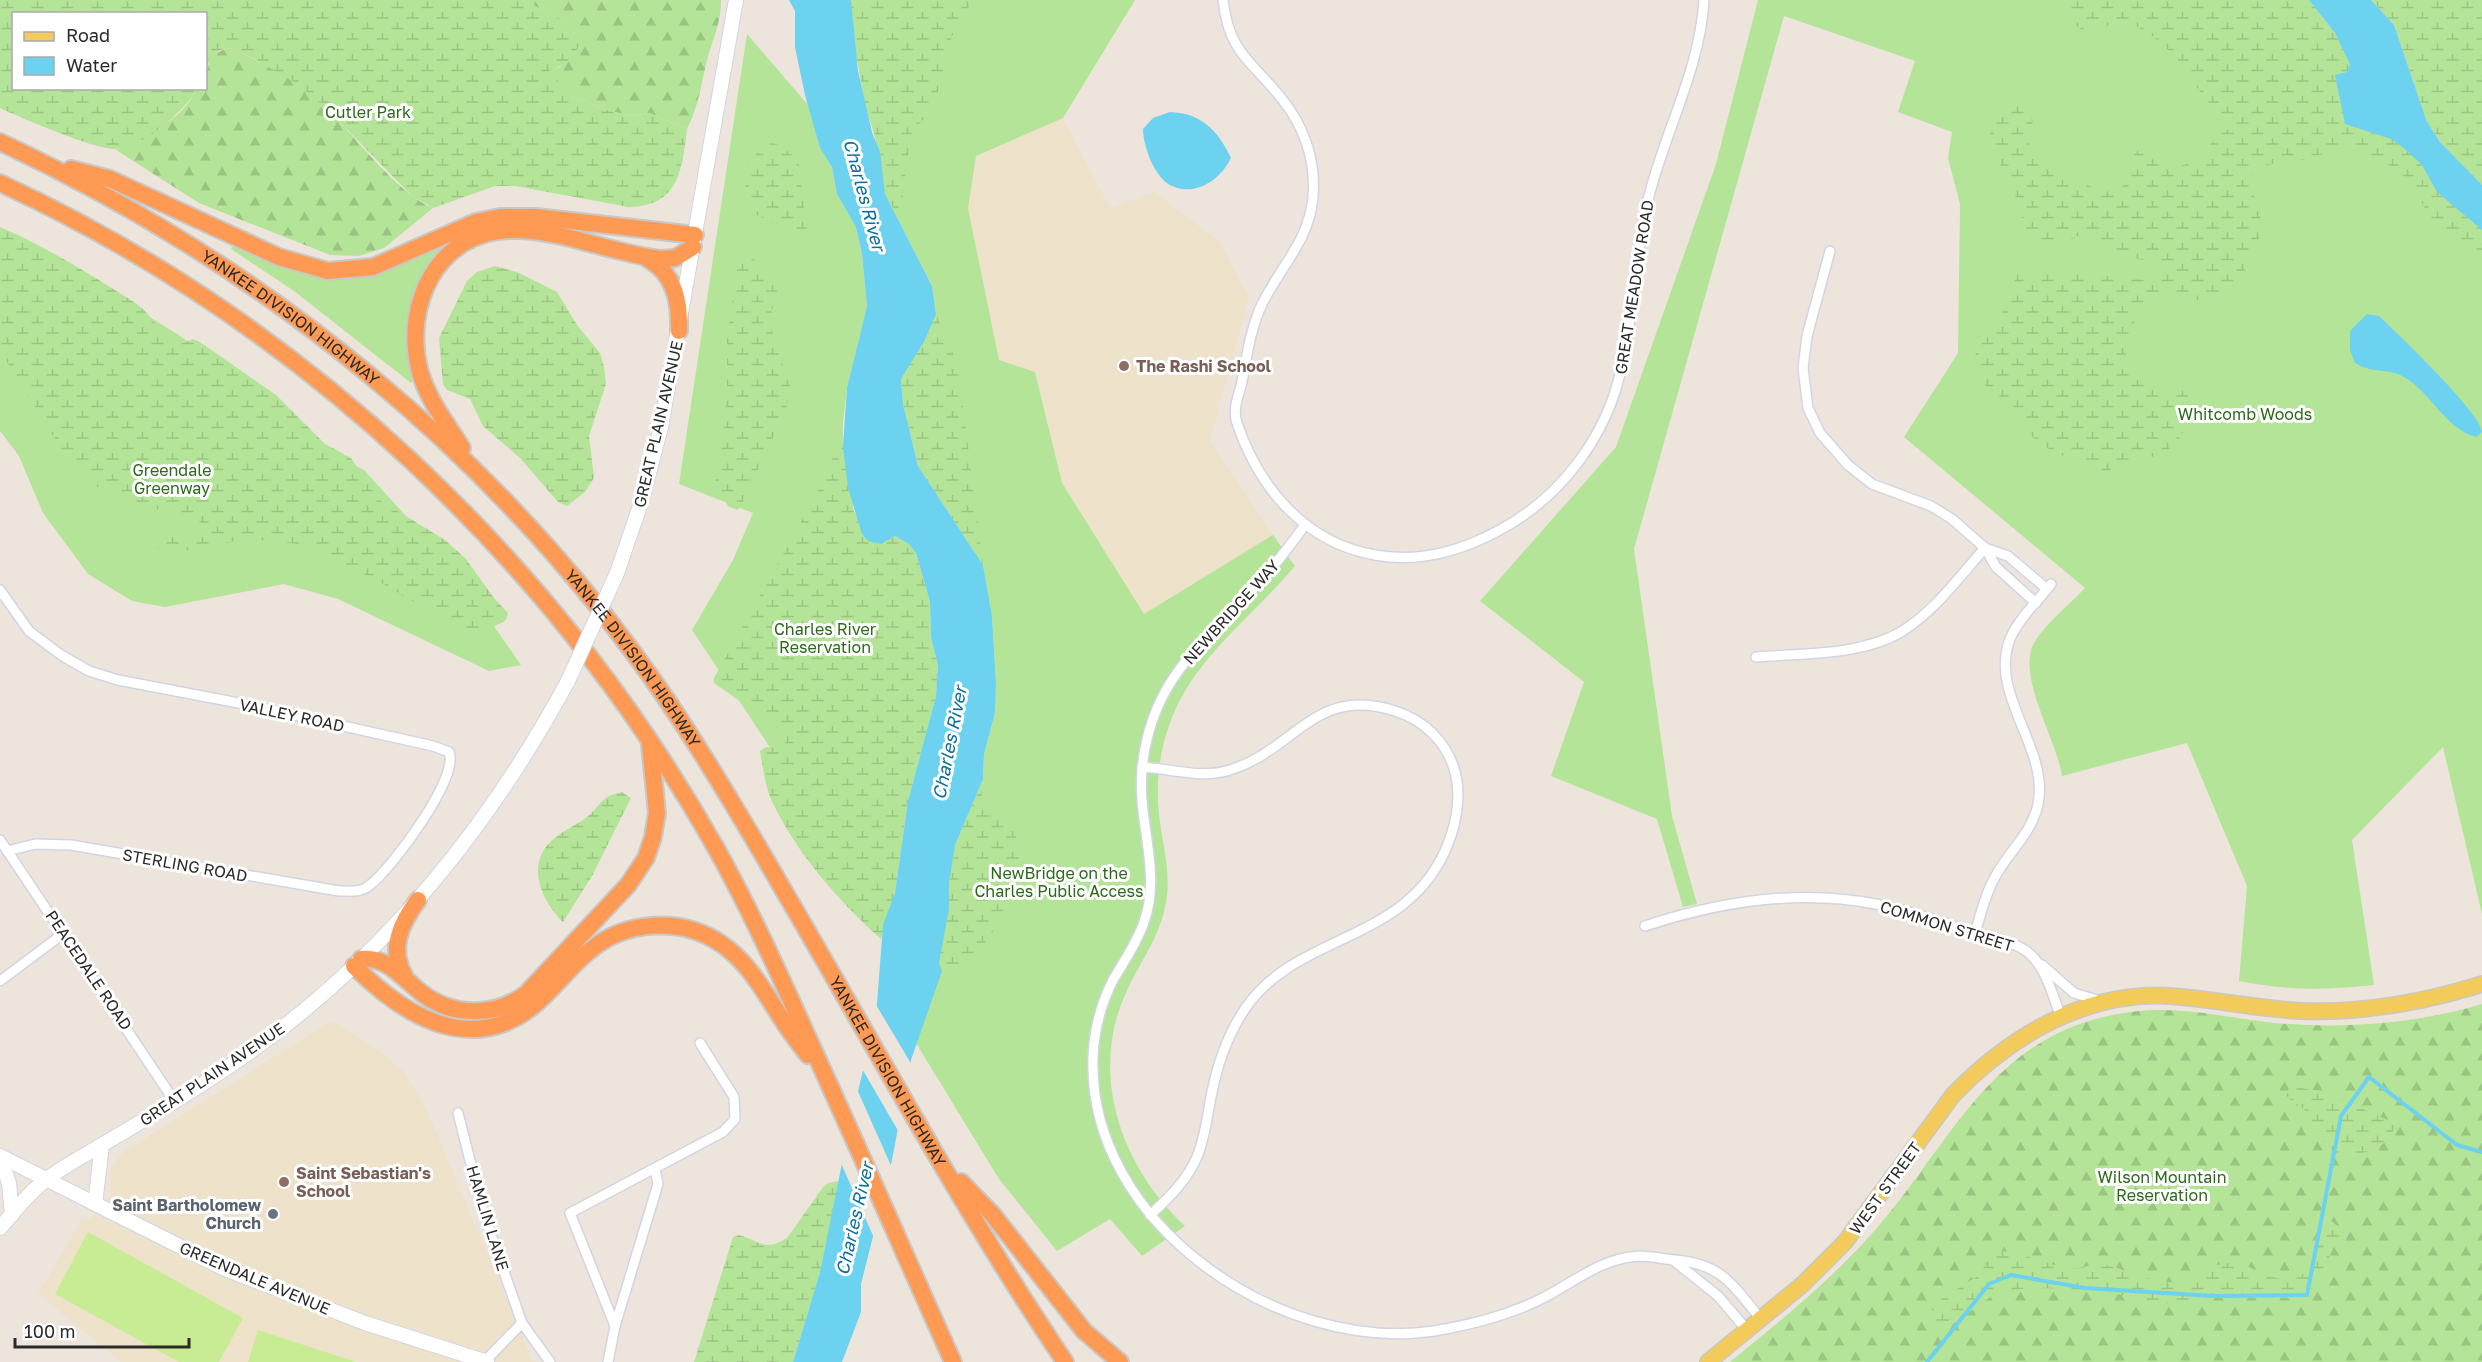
<svg xmlns="http://www.w3.org/2000/svg" width="2482" height="1362" font-family="'Golos Text',sans-serif">
	<style>
		.education { fill: #eee2cb }
		.grass { fill: #b4e498 }
		.forest { fill: url(#forest-firs) }
		.wetland { fill: url(#wetland-marsh) }
		.pitch { fill: #c8ec93 }
		.water { fill: #6dd1f0 }
		.pier { fill: #ede5dc }
		.lines { fill: none; stroke-linecap: round; stroke-linejoin: round }
		.stream { stroke: #6dd1f0; stroke-width: 4 }
		.minor-casing { stroke: #d1d5e3; stroke-width: 12 }
		.secondary-casing { stroke: #d1d5e3; stroke-width: 16 }
		.primary-casing { stroke: #c8c8c8; stroke-width: 18 }
		.motorway-casing { stroke: #c8c8c8; stroke-width: 20 }
		.minor { stroke: #fff; stroke-width: 9 }
		.secondary { stroke: #fff; stroke-width: 14 }
		.primary { stroke: #f3cb5b; stroke-width: 15 }
		.motorway { stroke: #ff9a55; stroke-width: 16 }
		.secondary-bridge-casing { stroke: #d1d5e3; stroke-width: 16; stroke-linecap: butt }
		.secondary-bridge { stroke: #fff; stroke-width: 14 }
		.education-dot { fill: #8d6e63; stroke: #fff; stroke-width: 2 }
		.worship-dot { fill: #6b7280; stroke: #fff; stroke-width: 2 }
		.labels { text-anchor: middle; stroke-width: 6; stroke-linejoin: round; paint-order: stroke }
		.park-label { font-size: 16px; fill: #2c6919; stroke: #fff }
		.street-label { font-size: 16px; fill: #2a2a2a; stroke: #fff }
		.education-label { font-size: 16px; font-weight: bold; fill: #785e54; stroke: #fff; text-anchor: start }
		.worship-label { font-size: 16px; font-weight: bold; fill: #5b616d; stroke: #fff; text-anchor: end }
		.water-label { font-size: 18px; font-style: italic; fill: #0b6f9d; stroke: #fff }
	</style>
	<defs>
		<pattern id="forest-firs" width="22" height="20" patternUnits="userSpaceOnUse" patternTransform="scale(1.5)"><rect width="22" height="20" fill="#b4e498"/><path d="M5 1l3.5 6h-7zM16 11l3.5 6h-7z" fill="#9bc483"/></pattern>
		<pattern id="wetland-marsh" width="20" height="14" patternUnits="userSpaceOnUse" patternTransform="scale(1.5)"><rect width="20" height="14" fill="#b4e498"/><path d="M1 5h8M5 5V1M11 12h8M15 12V8" fill="none" stroke="#9bc483"/></pattern>
	</defs>
	<rect width="100%" height="100%" fill="#ede5dc"/>
	<g class="education">
		<polygon points="1063,118 1110,208 1154,192 1220,242 1249,298 1210,440 1273,535 1144,614 1062,483 1035,372 999,360 968,208 976,156"/>
		<polygon points="333,1020 384,1054 404,1072 426,1108 533,1362 121,1362 38,1294 82,1219 90,1219 111,1193 110,1171 122,1153"/>
	</g>
	<g class="grass">
		<path d="M 851,0 L 1135,0 L 1063,118 L 976,156 L 968,208 L 999,360 L 1035,372 L 1062,483 L 1144,614 L 1273,535 L 1295,566 C 1256,613 1203,651 1176,708 C 1161,741 1155,778 1159,814 C 1162,842 1170,867 1167,895 C 1163,935 1140,960 1125,995 C 1089,1076 1122,1168 1185,1226 L 1142,1256 L 1110,1219 L 1057,1251 L 999,1179 L 916,1043 L 955,845 L 983,779 L 984,754 L 995,713 L 996,684 L 992,616 L 983,565 L 930,322 L 936,313 L 932,286 L 885,194 Z"/>
		<path d="M 1758,0 L 2309,0 L 2473,224 L 2482,230 L 2482,914 L 2443,747 L 2352,840 L 2374,985 C 2323,990 2290,991 2239,981 L 2247,886 L 2187,743 L 2062,776 C 2057,740 2016,676 2034,643 C 2046,623 2069,605 2085,588 L 1904,437 L 1958,353 L 1960,204 L 1948,158 L 1952,132 L 1898,112 L 1915,61 L 1784,16 L 1634,549 L 1672,816 L 1697,904 L 1683,907 L 1657,819 L 1551,776 L 1584,682 L 1480,601 L 1616,447 L 1716,164 Z"/>
		<polygon points="747,34 809,106 820,148 832,167 837,194 856,227 862,254 867,306 847,388 843,423 843,447 854,512 936,696 773,752 692,630 733,560 753,513 679,484"/>
		<polygon points="0,233 124,301 177,334 228,369 340,458 364,470 405,515 486,615 521,665 489,671 338,599 284,584 165,607 132,601 88,574 43,513 19,456 0,431"/>
		<path d="M 454,240 L 430,268 L 414,379 L 411,383 L 294,291 L 231,249 L 234,244 C 274,264 321,289 367,275 C 397,266 425,251 454,240 Z"/>
	</g>
	<g class="forest">
		<path d="M 523,0 L 721,0 C 721,24 713,38 707,60 C 701,85 699,105 687,129 L 649,113 L 631,116 L 603,109 L 572,96 L 549,71 L 560,67 L 581,40 L 562,20 Z"/>
		<path d="M 230,48 C 263,62 296,80 323,105 C 353,133 397,194 433,208 L 384,248 L 359,256 L 330,255 L 199,203 L 116,150 C 143,140 186,117 196,89 L 206,88 C 206,68 207,53 230,48 Z"/>
		<path d="M 2482,1004 L 2482,1362 L 1730,1362 C 1778,1323 1826,1284 1868,1238 C 1953,1145 1989,1030 2131,1012 C 2179,1005 2228,1018 2275,1023 C 2344,1029 2415,1024 2482,1004 Z"/>
	</g>
	<g class="wetland">
		<path d="M 0,0 L 523,0 L 562,20 L 581,40 C 576,57 565,65 549,71 L 572,96 L 603,109 L 631,116 L 649,113 L 687,129 C 682,170 679,206 629,207 L 515,186 L 495,186 L 433,208 L 412,196 L 323,105 L 292,81 L 255,59 L 230,48 L 220,50 L 206,66 L 206,14 L 14,14 L 14,88 L 196,89 C 192,100 182,108 173,117 C 159,131 137,146 118,149 C 100,152 19,117 0,108 Z"/>
		<polygon points="851,0 973,0 952,36 933,110 914,129 910,139 900,220 885,194 880,152 865,105 852,32"/>
		<path d="M 2057,0 L 2309,0 L 2335,33 L 2350,64 L 2348,72 L 2335,75 L 2345,124 L 2391,139 L 2405,149 L 2422,165 L 2437,192 L 2482,230 L 2482,261 C 2471,254 2457,247 2449,237 C 2441,229 2431,219 2425,209 C 2420,200 2417,190 2410,182 C 2396,167 2370,152 2351,148 C 2342,146 2314,158 2303,160 C 2289,163 2270,162 2258,169 C 2240,179 2261,205 2261,219 C 2261,237 2255,256 2245,270 C 2237,281 2224,296 2210,300 C 2192,304 2177,288 2158,296 C 2134,306 2114,358 2135,378 C 2148,391 2159,388 2177,387 C 2185,391 2192,399 2193,409 C 2193,417 2188,425 2184,431 C 2161,471 2131,450 2108,472 L 2101,471 C 2073,459 2021,446 2019,411 L 1981,382 L 1975,359 L 1976,351 L 2000,319 L 2018,272 L 2050,270 L 2145,280 L 2159,278 L 2174,270 L 2171,265 L 2112,254 L 2093,231 C 2066,237 2057,256 2028,238 L 2013,189 L 1994,152 L 1989,125 C 1997,113 2013,102 2028,107 C 2042,130 2016,143 2039,164 L 2104,192 C 2145,188 2119,159 2142,148 L 2157,164 L 2171,170 L 2203,157 L 2215,138 L 2233,126 C 2227,115 2215,109 2206,100 C 2200,93 2196,85 2191,77 C 2178,58 2154,33 2133,25 C 2098,11 2094,62 2057,0 Z"/>
		<polygon points="2371,0 2482,0 2482,185 2440,142 2427,122 2394,25"/>
		<path d="M 771,143 L 779,145 L 798,159 L 807,229 L 802,236 L 754,214 C 740,199 746,179 749,160 Z"/>
		<path d="M 0,227 C 47,247 91,275 134,302 C 154,315 159,337 183,343 L 193,339 L 200,342 L 276,395 L 325,444 L 351,458 L 378,499 L 445,540 L 466,559 L 494,598 L 508,613 L 506,620 L 477,636 L 470,635 L 383,584 L 320,552 L 298,544 L 247,539 L 179,552 L 165,551 L 150,545 L 149,538 L 152,536 L 200,537 L 205,528 L 196,518 L 142,506 L 95,486 L 62,450 L 0,351 Z"/>
		<polygon points="747,255 765,267 777,290 769,322 790,386 786,410 740,508 737,510 728,506 715,483 723,440 727,392 727,340 738,261 740,257"/>
		<polygon points="495,266 517,272 557,292 577,325 600,353 604,367 606,384 589,436 594,478 585,492 567,506 558,502 521,459 483,426 470,399 447,390 443,384 439,338 467,281 477,272"/>
		<polygon points="936,314 958,366 983,565 918,466 903,404 901,379 924,342"/>
		<path d="M 843,435 L 848,488 L 854,512 L 885,542 L 895,536 L 909,544 L 916,553 L 930,602 L 931,638 L 938,665 L 936,696 L 908,801 L 895,893 L 881,939 C 841,904 794,850 772,801 C 765,786 763,768 760,751 L 766,747 L 782,748 L 787,740 C 785,730 780,725 770,722 L 714,683 L 714,678 L 816,495 Z"/>
		<path d="M 983,779 C 980,807 981,815 1009,824 C 1014,833 1021,843 1021,854 C 1021,873 1004,910 995,928 C 987,944 962,968 944,972 L 939,963 L 955,845 Z"/>
		<path d="M 622,792 L 631,798 L 592,876 L 563,922 C 541,900 524,862 555,838 C 564,830 576,825 586,818 C 602,805 600,796 622,792 Z"/>
		<path d="M 2290,1086 L 2325,1092 L 2392,1122 L 2395,1126 C 2390,1140 2383,1146 2369,1151 C 2326,1164 2326,1145 2307,1113 C 2302,1105 2292,1103 2286,1095 Z"/>
		<path d="M 839,1181 L 820,1272 L 793,1362 L 694,1362 L 733,1237 L 739,1235 C 760,1241 764,1252 787,1238 L 823,1187 L 828,1183 Z"/>
		<path d="M 2331,1221 L 2341,1228 L 2341,1234 C 2326,1256 2326,1283 2301,1298 L 2209,1297 C 2200,1298 2191,1305 2183,1305 C 2166,1306 2146,1299 2128,1296 C 2090,1290 2047,1285 2008,1291 C 1979,1296 1964,1324 1937,1330 L 1930,1324 L 1932,1308 L 1937,1302 L 1979,1275 L 1993,1254 L 1999,1251 C 2023,1252 2046,1265 2070,1268 C 2082,1270 2093,1262 2106,1265 C 2129,1270 2153,1284 2178,1282 C 2196,1280 2209,1263 2229,1263 C 2262,1264 2271,1291 2307,1272 L 2320,1233 Z"/>
	</g>
	<g class="pitch">
		<polygon points="88,1232 243,1318 219,1362 179,1362 55,1294"/>
		<polygon points="258,1330 356,1362 248,1362"/>
	</g>
	<g class="water">
		<polygon points="789,0 851,0 858,71 872,132 880,152 885,194 932,286 936,314 924,342 901,379 903,404 918,466 983,565 992,616 996,684 995,713 984,754 983,779 955,845 949,883 949,909 939,963 942,971 911,1060 891,1165 861,1284 861,1312 842,1362 793,1362 820,1272 850,1124 876,1017 883,925 895,893 908,801 936,696 938,665 931,638 930,602 916,553 909,544 895,536 881,544 868,541 862,534 848,488 843,447 847,388 867,306 862,254 856,227 837,194 832,167 820,148 805,95 795,47 795,11"/>
		<polygon points="2309,0 2371,0 2394,25 2427,122 2440,142 2482,185 2482,230 2437,192 2422,165 2405,149 2391,139 2345,124 2335,75 2347,72 2350,64 2335,33"/>
		<path d="M 1170,112 C 1202,113 1218,131 1231,158 C 1221,179 1196,197 1172,186 C 1155,179 1143,146 1143,129 L 1153,118 Z"/>
		<path d="M 2367,314 L 2379,316 C 2397,333 2482,414 2482,432 L 2476,437 C 2444,428 2432,393 2404,377 C 2389,368 2373,374 2355,363 L 2350,350 L 2350,331 Z"/>
	</g>
	<g class="pier">
		<polygon points="875,1003 913,1067 908,1104 900,1134 861,1067"/>
		<polygon points="856,1087 893,1170 875,1240 840,1161"/>
	</g>
	<g class="lines">
		<polyline class="stream" points="1927,1362 1989,1284 2011,1275 2085,1288 2213,1296 2307,1295 2341,1116 2369,1077 2457,1145 2482,1152"/>
		<defs>
			<g id="minor">
				<path d="M 1223,0 C 1229,54 1252,61 1282,99 C 1304,126 1316,161 1313,196 C 1310,239 1282,265 1263,302 C 1251,327 1247,354 1242,382 C 1239,395 1232,409 1237,423 C 1259,488 1305,543 1375,555 C 1418,563 1458,552 1496,532 C 1560,499 1608,436 1622,365 C 1634,311 1635,255 1648,200 C 1664,133 1700,70 1704,0"/>
				<polyline points="1830,251 1807,336 1803,368 1808,408 1820,433 1848,465 1872,484 1931,506 1952,519 1985,548 1996,567 2036,603"/>
				<path d="M 1305,525 C 1289,547 1273,568 1254,588 C 1199,647 1150,682 1142,770 C 1137,821 1162,872 1144,922 C 1137,943 1124,961 1113,980 C 1101,1004 1094,1031 1093,1057 C 1087,1223 1280,1354 1434,1331 C 1470,1325 1506,1316 1539,1300 C 1572,1284 1600,1258 1639,1256 C 1651,1256 1662,1259 1675,1260 C 1723,1264 1732,1285 1761,1319"/>
				<polyline points="1985,548 2008,556 2047,589"/>
				<path d="M 0,590 L 29,631 L 61,655 L 89,671 L 118,680 L 244,704 L 433,746 L 449,752 C 460,777 392,868 370,885 C 361,893 351,891 339,891 L 71,845 L 35,844 L 7,851"/>
				<path d="M 1756,657 C 1802,653 1860,656 1901,632 C 1935,611 1959,577 1985,548"/>
				<path d="M 1142,767 C 1173,769 1200,779 1230,770 C 1295,750 1315,685 1395,711 C 1424,720 1447,742 1455,772 C 1461,794 1457,820 1449,841 C 1412,943 1300,931 1247,1006 C 1228,1033 1217,1065 1211,1097 C 1207,1117 1205,1138 1197,1157 C 1187,1180 1169,1198 1150,1215"/>
				<polyline points="0,840 175,1102"/>
				<path d="M 1645,926 C 1718,902 1799,889 1875,904 C 1905,909 1934,920 1963,929 C 1984,936 2015,940 2031,955 C 2047,970 2053,997 2061,1017"/>
				<path d="M 1975,933 C 1981,914 1985,894 1995,877 C 2010,849 2035,831 2039,798 C 2045,744 1989,692 2010,639 C 2019,618 2038,601 2051,584"/>
				<polyline points="2042,965 2074,993 2100,1001"/>
				<polyline points="0,981 64,933"/>
				<polyline points="458,1113 483,1212 522,1323 550,1362"/>
				<polyline points="1673,1260 1718,1296 1747,1330"/>
				<polyline points="615,1326 570,1213 723,1132 735,1119 734,1097 700,1043"/>
				<polyline points="485,1361 522,1323"/>
				<polyline points="608,1362 615,1326 658,1184 655,1170"/>
			</g>
			<g id="secondary">
				<polyline points="617,573 642,500 661,427 736,0"/>
				<polyline points="0,1156 225,1269 365,1323 487,1362"/>
				<polyline points="0,1157 9,1183 12,1215"/>
				<polyline points="95,1204 102,1145"/>
				<path d="M 0,1228 C 15,1211 29,1192 47,1179 C 65,1165 86,1155 105,1143 C 151,1116 197,1089 240,1059 C 380,962 488,829 568,681"/>
			</g>
			<path id="primary" d="M 1708,1362 L 1803,1284 L 1845,1242 L 1953,1095 C 2010,1036 2085,991 2170,996 C 2214,999 2258,1009 2302,1011 C 2362,1013 2425,1002 2482,984"/>
			<g id="motorway">
				<path id="s1" d="M 0,142 C 267,267 500,456 667,700 C 709,762 747,827 784,891 C 876,1048 963,1211 1065,1362"/>
				<polyline points="71,169 110,179 279,257 328,271 373,267 476,222 500,217 536,217 695,235"/>
				<path d="M 0,183 C 302,323 554,560 717,850 C 751,911 780,976 809,1040 C 858,1147 905,1255 953,1362"/>
				<path d="M 648,259 C 675,274 680,302 679,331"/>
				<path d="M 462,448 C 447,424 428,400 420,372 C 402,306 437,230 513,230 C 559,229 614,254 661,259 L 675,258 L 693,247"/>
				<path d="M 361,959 C 388,956 403,979 423,994 C 454,1017 495,1017 526,994 L 628,885 L 646,858 L 653,837 L 657,813 L 650,745"/>
				<path d="M 354,966 C 402,1014 469,1057 533,1006 C 553,990 568,968 588,952 C 625,920 682,916 723,945 C 751,965 765,994 784,1022 C 791,1034 800,1044 808,1055"/>
				<path d="M 405,977 C 388,949 401,923 418,900"/>
				<polyline points="961,1182 993,1215 1084,1331 1120,1362"/>
			</g>
		</defs>
		<use href="#minor" class="minor-casing"/>
		<use href="#secondary" class="secondary-casing"/>
		<use href="#primary" class="primary-casing"/>
		<use href="#motorway" class="motorway-casing"/>
		<use href="#minor" class="minor"/>
		<use href="#secondary" class="secondary"/>
		<use href="#primary" class="primary"/>
		<use href="#motorway" class="motorway"/>
		<defs>
			<polyline id="secondary-bridge" points="568,681 617,573"/>
		</defs>
		<use href="#secondary-bridge" class="secondary-bridge-casing"/>
		<use href="#secondary-bridge" class="secondary-bridge"/>
	</g>
	<g class="education-dot">
		<circle cx="1124" cy="366" r="6"/>
		<circle cx="284" cy="1182" r="6"/>
	</g>
	<circle class="worship-dot" cx="273" cy="1214" r="6"/>
	<g class="labels">
		<g class="park-label">
			<text x="368" y="118">Cutler Park</text>
			<text x="2245" y="420">Whitcomb Woods</text>
			<text x="172" y="476">Greendale<tspan x="172" dy="18">Greenway</tspan></text>
			<text x="825" y="635">Charles River<tspan x="825" dy="18">Reservation</tspan></text>
			<text x="1059" y="879">NewBridge on the<tspan x="1059" dy="18">Charles Public Access</tspan></text>
			<text x="2162" y="1183">Wilson Mountain<tspan x="2162" dy="18">Reservation</tspan></text>
		</g>
		<g class="street-label">
			<text transform="translate(1634 287) rotate(-81)" y="6">GREAT MEADOW ROAD</text>
			<text dy="6" stroke="none"><textPath href="#s1" startOffset="340">YANKEE DIVISION HIGHWAY</textPath></text>
			<text transform="translate(658 424) rotate(-77)" y="6">GREAT PLAIN AVENUE</text>
			<text transform="translate(1231 612) rotate(-48)" y="6">NEWBRIDGE WAY</text>
			<text dy="6" stroke="none"><textPath href="#s1" startOffset="826">YANKEE DIVISION HIGHWAY</textPath></text>
			<text transform="translate(292 715) rotate(12)" y="6">VALLEY ROAD</text>
			<text transform="translate(185 865) rotate(10)" y="6">STERLING ROAD</text>
			<text transform="translate(1947 926) rotate(17)" y="6">COMMON STREET</text>
			<text transform="translate(89 970) rotate(56)" y="6">PEACEDALE ROAD</text>
			<text dy="6" stroke="none"><textPath href="#s1" startOffset="1312">YANKEE DIVISION HIGHWAY</textPath></text>
			<text transform="translate(212 1074) rotate(-34)" y="6">GREAT PLAIN AVENUE</text>
			<text transform="translate(1885 1188) rotate(-54)" y="6">WEST STREET</text>
			<text transform="translate(488 1218) rotate(73)" y="6">HAMLIN LANE</text>
			<text transform="translate(255 1278) rotate(23)" y="6">GREENDALE AVENUE</text>
		</g>
		<g class="education-label">
			<text x="1136" y="372">The Rashi School</text>
			<text x="296" y="1179">Saint Sebastian's<tspan x="296" dy="18">School</tspan></text>
		</g>
		<g class="worship-label">
			<text x="261" y="1211">Saint Bartholomew<tspan x="261" dy="18">Church</tspan></text>
		</g>
		<g class="water-label">
			<text transform="translate(864 195) rotate(75)" y="6">Charles River</text>
			<text transform="translate(950 743) rotate(-79)" y="6">Charles River</text>
			<text transform="translate(855 1219) rotate(-77)" y="6">Charles River</text>
		</g>
	</g>
	<rect x="12" y="12" width="195" height="78" fill="#ffffff" stroke="#aaaaaa" stroke-width="1.5"/>
	<rect x="24" y="32" width="30" height="9" fill="#f3cb5b" stroke="#aaaaaa" stroke-width="1.5"/>
	<text x="66" y="42" font-size="18" fill="#2a2a2a">Road</text>
	<rect x="24" y="57" width="30" height="18" fill="#6dd1f0" stroke="#aaaaaa" stroke-width="1.5"/>
	<text x="66" y="72" font-size="18" fill="#2a2a2a">Water</text>
	<path d="M15 1338v9h174v-9" fill="none" stroke="#2a2a2a" stroke-width="3"/>
	<text x="24" y="1338" font-size="18" fill="#2a2a2a" stroke="#ffffff" stroke-width="4.5" paint-order="stroke">100 m</text>
</svg>
